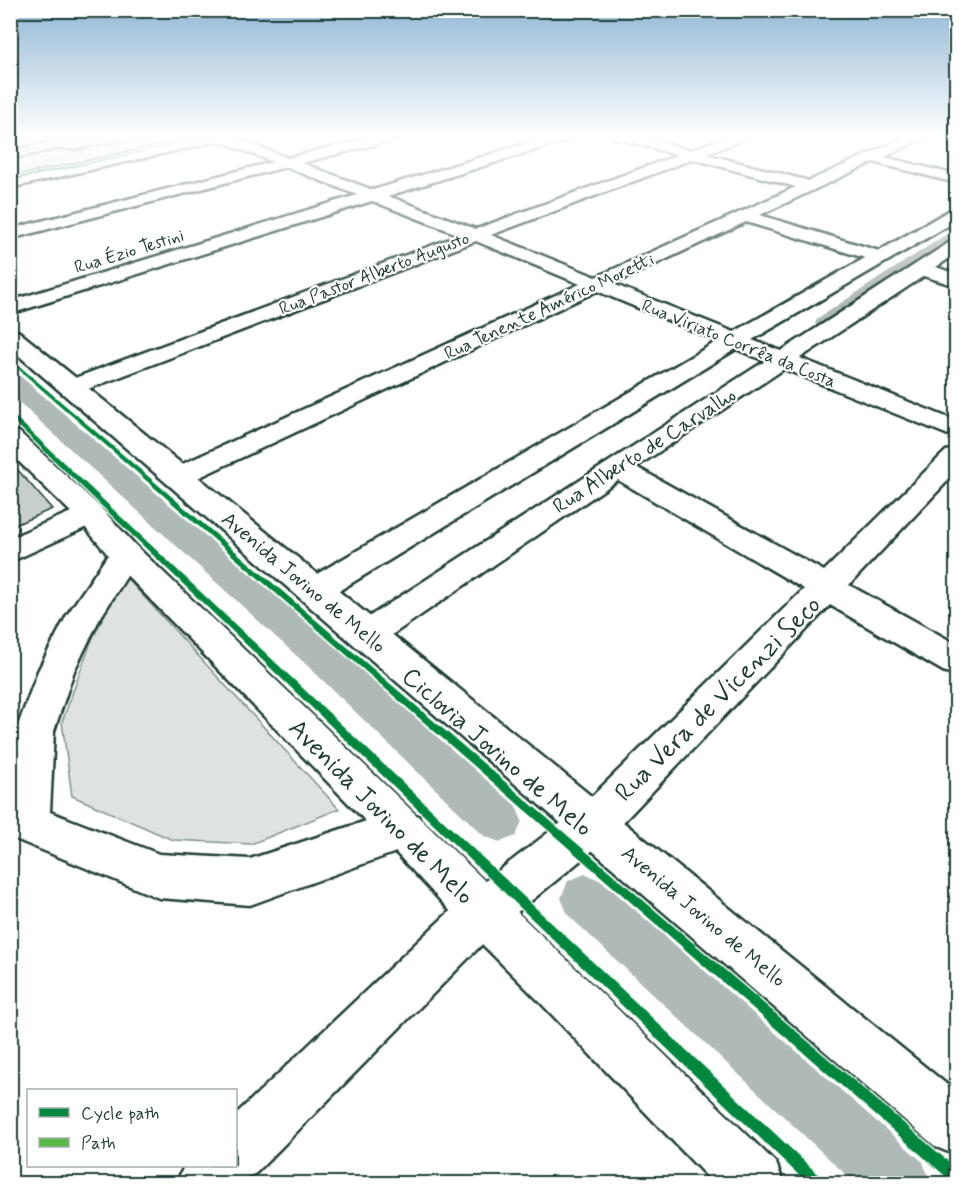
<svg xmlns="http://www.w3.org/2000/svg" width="967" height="1194" font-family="Mynerve,sans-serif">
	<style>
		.green { fill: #dee3e2; stroke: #7e908b; stroke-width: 1.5 }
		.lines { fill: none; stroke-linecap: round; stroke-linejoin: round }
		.canal { fill: #afbab7; fill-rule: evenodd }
		.building { fill: #c7cfcc; stroke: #1f3d34; stroke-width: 1.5 }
		.street-casing { stroke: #1f3d34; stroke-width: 5 }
		.secondary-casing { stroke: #1f3d34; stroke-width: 5 }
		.street { fill: #fff; fill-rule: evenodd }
		.secondary { fill: #fff; fill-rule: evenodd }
		.quiet { stroke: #58b947; stroke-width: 3; stroke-dasharray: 5 3; stroke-linecap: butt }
		.cycleway-casing { stroke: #fff; stroke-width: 3 }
		.cycleway { fill: #00873e; fill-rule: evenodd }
		.labels { text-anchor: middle; stroke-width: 4.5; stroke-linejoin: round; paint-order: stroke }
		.far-street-label { font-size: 18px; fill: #1f3d34; stroke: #fff }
		.street-label { font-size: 21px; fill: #1f3d34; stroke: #fff }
		.near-street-label { font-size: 26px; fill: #1f3d34; stroke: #fff }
	</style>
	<rect width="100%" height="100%" fill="#fff"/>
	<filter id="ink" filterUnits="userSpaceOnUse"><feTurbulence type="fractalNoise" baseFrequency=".0167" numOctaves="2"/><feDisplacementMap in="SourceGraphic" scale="12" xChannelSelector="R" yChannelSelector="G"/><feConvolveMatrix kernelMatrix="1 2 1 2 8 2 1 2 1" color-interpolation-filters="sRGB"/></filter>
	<g filter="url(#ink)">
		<g class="green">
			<polygon points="11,135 212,135 11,178"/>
			<polygon points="124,575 339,809 251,844 173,840 72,796 62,722 91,642"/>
		</g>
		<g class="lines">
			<g class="canal">
				<polygon points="956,231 956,244 834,328 826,330 818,328 815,323 818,318 950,232"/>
				<polygon points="10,373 19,375 336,648 516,806 522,821 516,836 500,842 484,836 310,668 10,394"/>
				<polygon points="585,874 602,881 923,1162 931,1184 856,1184 568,915 561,898 568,881"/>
			</g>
		</g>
		<polygon class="building" points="10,461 52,509 10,527"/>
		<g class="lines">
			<defs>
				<g id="street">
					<polygon points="61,135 82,135 70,141 74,141 104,135 131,135 129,138 74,149 59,148 10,159 10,151 48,143 50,138"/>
					<path d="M 212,135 L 236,135 L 234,138 L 288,158 L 380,135 L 402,135 L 400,138 L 302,163 L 373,190 L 554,135 L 575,135 L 573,138 L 388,196 L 476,229 L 678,155 L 615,138 L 613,135 L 635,135 L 691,150 L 731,135 L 750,135 L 748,138 L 706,154 L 809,181 L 910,135 L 928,135 L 885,157 L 956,175 L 956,183 L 873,162 L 760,215 L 879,251 L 950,210 L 956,209 L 956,221 L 752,340 L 781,351 L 950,242 L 956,241 L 956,254 L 936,267 L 956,274 L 956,286 L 924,276 L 800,358 L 956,421 L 956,438 L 784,369 L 636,467 L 824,571 L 946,451 L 956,449 L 956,472 L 849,585 L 956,644 L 956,675 L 943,671 L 830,605 L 609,837 L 498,928 L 256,1173 L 247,1177 L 244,1184 L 176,1184 L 184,1166 L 236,1166 L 236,1114 L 466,896 L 579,809 L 804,589 L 618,480 L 380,643 L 368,647 L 356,643 L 351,634 L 356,625 L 765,361 L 736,349 L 327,598 L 315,602 L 303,598 L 299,590 L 303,582 L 718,341 L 597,291 L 187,483 L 177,486 L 167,483 L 163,477 L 167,471 L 580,284 L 476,241 L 80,392 L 72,394 L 64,392 L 60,387 L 64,382 L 460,235 L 372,201 L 10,314 L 10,301 L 357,195 L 286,167 L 10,239 L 10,229 L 273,162 L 219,141 L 10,188 L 10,179 ZM 693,159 L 796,187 L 596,277 L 491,235 ZM 746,222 L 865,258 L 734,332 L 613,284 Z"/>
					<polygon points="90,504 100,507 105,514 100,521 10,562 10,538"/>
					<polygon points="125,543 136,546 141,554 99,620 74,671 54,731 50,812 159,854 250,859 403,809 418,816 425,830 418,844 250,905 159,898 13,838 10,833 10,784 16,731 38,671 67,615 114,546"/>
				</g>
				<g id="secondary">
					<polygon points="10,330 18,331 956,1092 956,1155 936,1147 10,348"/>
					<path d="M 10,430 L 19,432 L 100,507 L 136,546 C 350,751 564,956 776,1163 L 784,1184 L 714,1184 L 538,1000 L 466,928 L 388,844 L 114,562 L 80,521 L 10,453 Z"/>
				</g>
			</defs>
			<use href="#street" class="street-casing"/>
			<use href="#secondary" class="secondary-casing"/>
			<use href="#street" class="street"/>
			<use href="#secondary" class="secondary"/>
			<g class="quiet">
				<polyline points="75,135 55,141 55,144 74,145 124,135"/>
				<polyline points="10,155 56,145"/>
			</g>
			<defs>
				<g id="cycleway">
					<polygon points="216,135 221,135 10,181 10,179"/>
					<polygon points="10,358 956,1168 956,1182 951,1181 10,362"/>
					<polygon points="10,412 823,1179 824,1184 808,1184 10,418"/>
				</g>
			</defs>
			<use href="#cycleway" class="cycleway-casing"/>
			<use href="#cycleway" class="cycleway"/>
		</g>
	</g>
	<linearGradient id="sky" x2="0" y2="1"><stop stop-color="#91b6d4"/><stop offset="0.45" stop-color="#fff"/><stop offset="1" stop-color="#fff" stop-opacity="0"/></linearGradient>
	<rect width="967" height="302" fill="url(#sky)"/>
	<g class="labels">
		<g class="far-street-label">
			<text transform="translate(129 251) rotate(-17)" y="6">Rua Ézio Testini</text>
			<text transform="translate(374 273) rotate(-21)" y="6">Rua Pastor Alberto Augusto</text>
			<text transform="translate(549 306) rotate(-25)" y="6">Rua Tenente Américo Moretti</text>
			<text transform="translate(739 343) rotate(22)" y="6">Rua Viriato Corrêa da Costa</text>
		</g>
		<g class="street-label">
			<text transform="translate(644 450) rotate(-33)" y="7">Rua Alberto de Carvalho</text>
			<text transform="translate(304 582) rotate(40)" y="7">Avenida Jovino de Mello</text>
			<text transform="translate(704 916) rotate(40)" y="7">Avenida Jovino de Mello</text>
		</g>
		<g class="near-street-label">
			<text transform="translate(717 698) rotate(-45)" y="9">Rua Vera de Vicenzi Seco</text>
			<text transform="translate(498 751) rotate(41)" y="9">Ciclovia Jovino de Melo</text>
			<text transform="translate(382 811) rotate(45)" y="9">Avenida Jovino de Melo</text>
		</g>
	</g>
	<rect width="967" height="1194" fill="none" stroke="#fff" stroke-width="36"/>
	<rect x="18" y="18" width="931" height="1158" fill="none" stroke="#1f3d34" stroke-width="2" filter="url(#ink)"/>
	<rect x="27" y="1089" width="210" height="78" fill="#ffffff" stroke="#a5b1ae" stroke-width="1.5"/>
	<rect x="39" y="1108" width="30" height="9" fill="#00873e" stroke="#a5b1ae" stroke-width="1.5"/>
	<text x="81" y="1119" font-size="18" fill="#1f3d34">Cycle path</text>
	<rect x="39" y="1138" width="30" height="9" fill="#58b947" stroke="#a5b1ae" stroke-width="1.5"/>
	<text x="81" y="1149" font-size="18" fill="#1f3d34">Path</text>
</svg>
